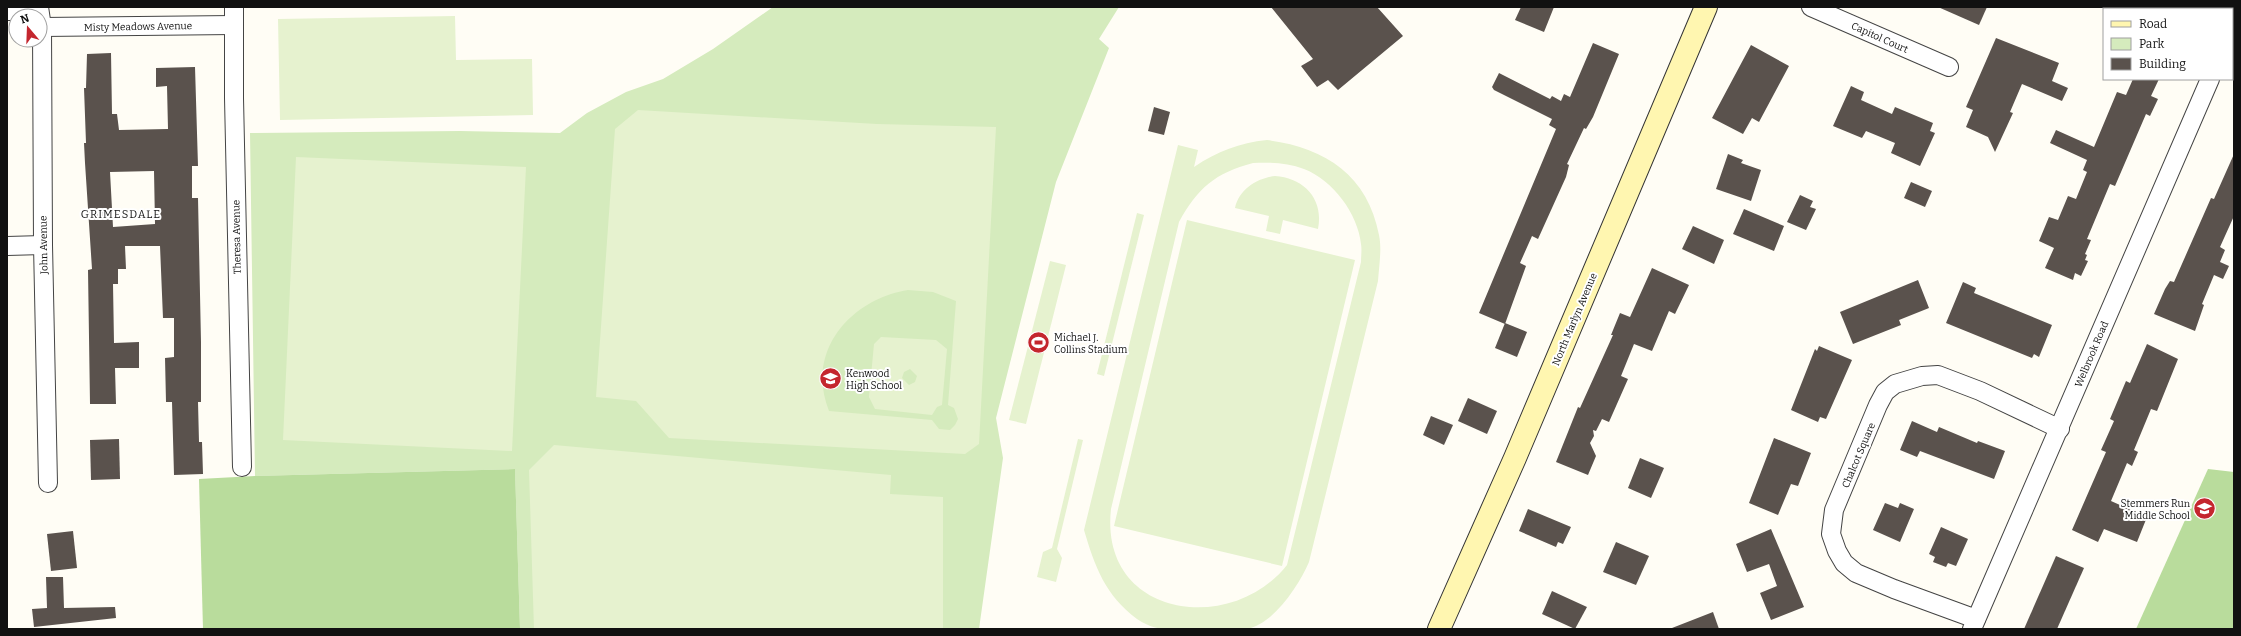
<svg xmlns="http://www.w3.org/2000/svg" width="2241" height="636" font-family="Bitter,serif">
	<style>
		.green { fill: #d5ebbd }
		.forest { fill: #b9dc9c }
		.pitch { fill: #e6f2cf; fill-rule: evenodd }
		.building { fill: #5a524d; fill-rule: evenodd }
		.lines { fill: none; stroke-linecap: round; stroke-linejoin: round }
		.street-casing { stroke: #444; stroke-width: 20 }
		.secondary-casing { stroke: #333; stroke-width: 24 }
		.street { stroke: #fff; stroke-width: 18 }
		.secondary { stroke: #fff6b0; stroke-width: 22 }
		.labels { text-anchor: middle; stroke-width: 4; stroke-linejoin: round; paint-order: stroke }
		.street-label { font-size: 10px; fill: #111; stroke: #fff }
		.poi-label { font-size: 10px; fill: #111; stroke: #fff; text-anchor: start }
		.neighbourhood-label { font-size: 11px; letter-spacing: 1px; fill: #111; stroke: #fff }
	</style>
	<rect width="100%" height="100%" fill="#fffdf5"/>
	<polygon class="green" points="773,7 1119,7 1099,39 1109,48 1056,182 996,418 1003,458 979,629 520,629 515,469 255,476 250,133 460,131 560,133 587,113 626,92 663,79 713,49"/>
	<g class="forest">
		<polygon points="515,469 520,629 203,629 199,479 255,476"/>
		<polygon points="2208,469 2234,472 2234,629 2136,629"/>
	</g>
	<g class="pitch">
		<polygon points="455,16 456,60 532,59 533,115 280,120 278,19"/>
		<path d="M 638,110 L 877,124 L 996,127 L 979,444 L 965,454 L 669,438 L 636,401 L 596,397 L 615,129 ZM 908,290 L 933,292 L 956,301 L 948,405 L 954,408 L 958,419 L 955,425 L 950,430 L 939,429 L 932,420 L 829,411 C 805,351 851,299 908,290 Z"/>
		<path d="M 1267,140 C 1324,147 1368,175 1379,235 C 1382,249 1379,266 1378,281 L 1309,562 C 1299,585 1274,624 1247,629 C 1230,632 1209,629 1192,629 C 1170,629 1156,632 1137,619 C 1105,595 1095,567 1084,530 L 1178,145 L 1198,150 L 1194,167 C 1218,151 1239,143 1267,140 ZM 1253,163 C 1271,162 1288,163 1304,169 C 1333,180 1358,214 1361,244 C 1362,250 1361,256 1361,262 L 1287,565 C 1231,636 1099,618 1111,509 L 1179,222 C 1198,188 1215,173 1253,163 Z"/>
		<polygon points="296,157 526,167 512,451 283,440"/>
		<path d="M 1275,176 C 1304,178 1324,199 1318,229 L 1283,220 L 1280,234 L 1266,231 L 1269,216 L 1235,208 C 1239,189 1257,178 1275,176 Z"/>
		<polygon points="1137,213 1144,215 1104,376 1097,374"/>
		<polygon points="1187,220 1355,260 1282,566 1114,526"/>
		<polygon points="1050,261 1066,265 1026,424 1009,420"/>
		<path d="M 881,337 L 936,340 L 947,349 L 942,405 L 937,407 L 932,415 L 875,409 L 869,397 L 874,344 ZM 910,369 L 917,376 L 915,382 L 909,385 L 902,378 L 904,372 Z"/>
		<polygon points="1078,439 1083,440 1057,549 1062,558 1056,582 1037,577 1043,552 1052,548"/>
		<polygon points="554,445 891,475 890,494 943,497 943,629 534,629 529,470"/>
	</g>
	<g class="building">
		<polygon points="1271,7 1377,7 1403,36 1338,90 1328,80 1317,87 1301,66 1313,59"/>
		<polygon points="1521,7 1554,7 1544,32 1515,20"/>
		<polygon points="1938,7 1987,7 1979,25"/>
		<polygon points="1996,38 2059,63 2052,81 2068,88 2062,101 2022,84 2010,112 2013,113 1995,152 1988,137 1966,127 1973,110 1966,107"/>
		<polygon points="1593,43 1619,54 1593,117 1586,129 1584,128 1567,164 1569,165 1566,177 1538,239 1532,236 1520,263 1526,266 1505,324 1479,313 1556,129 1549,125 1552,119 1494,90 1492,87 1499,73 1550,99 1552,96 1561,101 1564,94 1570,97"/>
		<polygon points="1751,45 1789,66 1759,122 1752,118 1743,134 1712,118"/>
		<path d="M 111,53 L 112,114 L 117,114 L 119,130 L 168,129 L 167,86 L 156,87 L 156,68 L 195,67 L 198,166 L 192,166 L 192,198 L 198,198 L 201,342 L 201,402 L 198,402 L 199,442 L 202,442 L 203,474 L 174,475 L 172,402 L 166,402 L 165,358 L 174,357 L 174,318 L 163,318 L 160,246 L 125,246 L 126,269 L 118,269 L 118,284 L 113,284 L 114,343 L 139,342 L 139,368 L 115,368 L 116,404 L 90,404 L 88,270 L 92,269 L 85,163 L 84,143 L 86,143 L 84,88 L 86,88 L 87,54 ZM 154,171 L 155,224 L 113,227 L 110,172 Z"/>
		<polygon points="2133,79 2159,79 2151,96 2158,99 2150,116 2146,114 2115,186 2110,184 2087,239 2091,240 2085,254 2087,255 2085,260 2088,261 2081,276 2075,273 2073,280 2045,268 2054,248 2039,241 2049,217 2058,220 2068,196 2076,199 2087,172 2083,170 2087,160 2050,143 2056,130 2094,147 2117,92 2126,95"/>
		<polygon points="1851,86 1864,92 1861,100 1892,114 1895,107 1933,123 1930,131 1935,133 1920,166 1891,153 1895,143 1866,131 1862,138 1833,126"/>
		<polygon points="1154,107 1170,112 1164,135 1148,131"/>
		<polygon points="1728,154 1743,160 1741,163 1761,170 1751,201 1716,189"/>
		<polygon points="2234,154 2234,216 2220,247 2225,250 2220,262 2229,266 2223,279 2214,275 2202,304 2204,305 2195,331 2154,314 2165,289 2170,281 2174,282 2211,198 2214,199"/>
		<polygon points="1911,182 1932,191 1925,207 1904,198"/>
		<polygon points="1800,195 1813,201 1810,207 1816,209 1806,230 1787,222"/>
		<polygon points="1744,209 1784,226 1774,251 1733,234"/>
		<polygon points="1693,226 1724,240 1714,264 1682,249"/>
		<polygon points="1652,268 1689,285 1675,314 1669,311 1652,351 1634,344 1621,376 1628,379 1609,422 1602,419 1596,431 1593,430 1594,436 1590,443 1596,456 1588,475 1556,462 1578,407 1580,408 1613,335 1611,335 1620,313 1630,317"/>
		<polygon points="1918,280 1929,308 1899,320 1901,325 1853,344 1840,312"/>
		<polygon points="1963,282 1976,288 1974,293 2052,325 2039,357 2034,354 2032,358 1946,323"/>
		<polygon points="1505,323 1527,332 1517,357 1495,348"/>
		<polygon points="2147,344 2178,359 2157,411 2151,409 2134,450 2138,452 2132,466 2127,463 2111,501 2147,517 2137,542 2104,529 2098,542 2072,530 2106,452 2101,450 2114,421 2110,419 2126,381 2130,383"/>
		<polygon points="1819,346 1852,360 1826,419 1820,417 1818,422 1791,410 1815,349 1817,351"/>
		<polygon points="1468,398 1497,411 1487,434 1458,421"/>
		<polygon points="1431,416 1453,425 1444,445 1423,435"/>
		<polygon points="1912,421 1937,432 1939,427 1977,443 1978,441 2005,451 1994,479 1920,451 1917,457 1900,450"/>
		<polygon points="1774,438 1811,453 1798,486 1791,484 1778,515 1749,503"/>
		<polygon points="119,439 120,479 91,480 90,440"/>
		<polygon points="1640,458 1664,468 1651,498 1628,488"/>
		<polygon points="1885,503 1898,508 1900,503 1914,509 1900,542 1873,530"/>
		<polygon points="1528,509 1571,527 1563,544 1558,542 1556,547 1519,531"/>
		<polygon points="1941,527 1968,539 1956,566 1948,563 1946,567 1933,562 1935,557 1929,554"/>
		<polygon points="1771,529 1804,607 1771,620 1760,593 1777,586 1769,564 1747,572 1736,544"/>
		<polygon points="73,531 77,568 51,571 47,534"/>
		<polygon points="1616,542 1649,556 1636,585 1603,572"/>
		<polygon points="2056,556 2084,568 2057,629 2024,629"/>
		<polygon points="46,577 63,577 64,608 115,607 116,618 34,627 32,609 47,608"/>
		<polygon points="1552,591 1587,607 1575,629 1542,614"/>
		<polygon points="1713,612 1719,629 1672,629 1672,628"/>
	</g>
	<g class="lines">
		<defs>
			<g id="street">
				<polyline points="39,7 42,27 43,245 48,483"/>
				<polyline points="234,7 234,98 242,467"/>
				<polyline points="1811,7 1949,67"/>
				<polyline points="7,11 39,11"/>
				<polyline points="42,27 234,25"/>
				<polyline points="2232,32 2234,28"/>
				<polyline points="7,246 43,245"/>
				<polyline points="1976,619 1894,589 1856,573 1844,563 1837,551 1831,534 1834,510 1878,405 1885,392 1895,384 1922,376 1938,375 1980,391 2060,429"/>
				<polyline points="1972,629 2210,79"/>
			</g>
			<polyline id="secondary" points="1439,629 1515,458 1706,7"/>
		</defs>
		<use href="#street" class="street-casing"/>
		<use href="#secondary" class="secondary-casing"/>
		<use href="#street" class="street"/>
		<use href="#secondary" class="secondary"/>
	</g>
	<defs>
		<symbol id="stadium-disc" viewBox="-11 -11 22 22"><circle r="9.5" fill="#c4262e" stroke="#fff"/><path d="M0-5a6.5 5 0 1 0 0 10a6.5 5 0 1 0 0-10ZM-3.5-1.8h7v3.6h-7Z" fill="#fff"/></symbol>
		<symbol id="school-disc" viewBox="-11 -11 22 22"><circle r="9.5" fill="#c4262e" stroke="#fff"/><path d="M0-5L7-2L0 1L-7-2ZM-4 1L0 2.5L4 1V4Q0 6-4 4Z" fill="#fff"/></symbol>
	</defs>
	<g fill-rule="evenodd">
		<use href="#stadium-disc" x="1026" y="330" width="25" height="25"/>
		<use href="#school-disc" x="818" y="366" width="25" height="25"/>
		<use href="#school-disc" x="2192" y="496" width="25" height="25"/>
	</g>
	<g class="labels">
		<g class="street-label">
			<text transform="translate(138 26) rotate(-1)" y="4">Misty Meadows Avenue</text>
			<text transform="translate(1880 37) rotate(24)" y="4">Capitol Court</text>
			<text transform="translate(236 237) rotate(-91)" y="4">Theresa Avenue</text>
			<text transform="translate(43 245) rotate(-91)" y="4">John Avenue</text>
			<text transform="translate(1574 319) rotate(-67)" y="4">North Marlyn Avenue</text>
			<text transform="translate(2091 354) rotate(-67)" y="4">Welbrook Road</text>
			<text transform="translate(1858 455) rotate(-67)" y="4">Chalcot Square</text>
		</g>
		<g class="poi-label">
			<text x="1054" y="341">Michael J.<tspan x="1054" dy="12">Collins Stadium</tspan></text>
			<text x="846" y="377">Kenwood<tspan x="846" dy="12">High School</tspan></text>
			<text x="2190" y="507" text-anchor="end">Stemmers Run<tspan x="2190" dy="12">Middle School</tspan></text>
		</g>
		<g class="neighbourhood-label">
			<text x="121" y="218">GRIMESDALE</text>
		</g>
	</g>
	<rect width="2241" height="636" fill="none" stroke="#111111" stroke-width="16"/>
	<rect x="2103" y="8" width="130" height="72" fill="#ffffff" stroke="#a0a0a0"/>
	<rect x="2111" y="21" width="20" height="6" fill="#fff6b0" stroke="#a0a0a0"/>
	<text x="2139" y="28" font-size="12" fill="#111111">Road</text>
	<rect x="2111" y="38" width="20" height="12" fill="#d5ebbd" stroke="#a0a0a0"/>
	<text x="2139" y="48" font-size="12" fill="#111111">Park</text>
	<rect x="2111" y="58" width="20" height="12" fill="#5a524d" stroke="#a0a0a0"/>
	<text x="2139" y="68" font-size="12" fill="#111111">Building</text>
	<g transform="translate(28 28) rotate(341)"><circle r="19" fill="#ffffff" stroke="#a0a0a0"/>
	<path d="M0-3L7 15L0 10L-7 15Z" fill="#c4262e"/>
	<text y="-6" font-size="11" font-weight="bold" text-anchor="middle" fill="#111111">N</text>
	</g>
</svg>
